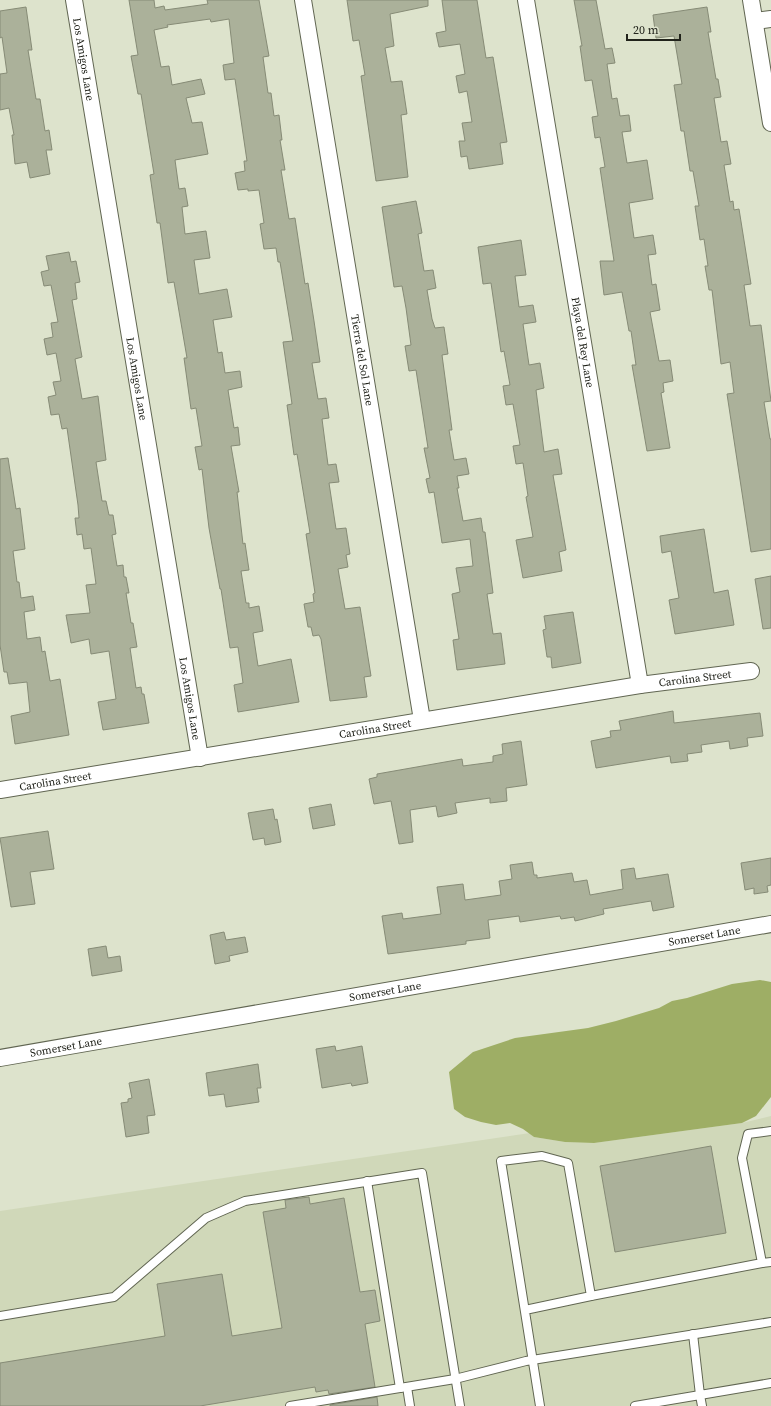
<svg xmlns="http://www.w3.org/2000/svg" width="771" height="1406" font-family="'Source Serif 4',serif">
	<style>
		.built { fill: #d0d8b9 }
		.water { fill: #9eae65 }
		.building { fill: #abb19a; stroke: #868b76 }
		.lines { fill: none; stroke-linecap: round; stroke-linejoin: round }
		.service-casing { stroke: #616652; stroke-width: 10 }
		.minor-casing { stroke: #616652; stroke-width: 18 }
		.service { stroke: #fff; stroke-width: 8 }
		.minor { stroke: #fff; stroke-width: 16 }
		.labels { text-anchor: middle; stroke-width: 4; stroke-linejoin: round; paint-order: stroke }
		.street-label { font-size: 11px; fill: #21231b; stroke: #dde3cc }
	</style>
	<rect width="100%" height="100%" fill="#dde3cc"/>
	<polygon class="built" points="771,1116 771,1406 0,1406 0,1211 530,1133 534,1137 565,1142 594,1143 742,1123"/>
	<polygon class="water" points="760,980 771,982 771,1097 756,1116 742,1123 594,1143 565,1142 534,1137 523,1129 510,1123 496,1125 481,1122 465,1117 454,1109 449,1072 473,1052 515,1038 588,1028 616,1021 659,1008 672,1001 687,998 732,984"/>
	<g class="building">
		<polygon points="129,0 154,0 155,8 164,6 165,10 208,4 207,0 259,0 269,56 263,57 268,93 271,93 274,116 279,115 282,140 280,140 285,170 281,170 289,219 295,218 305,284 308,283 314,321 320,362 312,363 318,399 326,398 329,418 322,419 328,465 336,464 339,482 329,483 336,529 346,528 350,554 346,555 348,567 338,569 345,609 360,607 371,676 364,677 367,697 330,701 321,639 319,635 313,636 311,627 308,627 304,604 314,602 313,594 315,593 306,534 310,533 297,454 294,455 287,405 292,404 283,342 293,341 280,262 278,262 276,248 264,249 260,224 264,223 259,190 248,191 248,189 238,190 235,173 245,171 244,161 247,161 235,79 225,80 223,65 234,63 229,19 211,22 210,19 167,25 168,27 154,30 161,67 169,66 172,85 201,79 205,94 186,98 192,123 202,122 208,154 175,160 179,189 185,188 188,206 182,207 185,234 206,231 210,258 194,260 199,294 227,289 232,317 213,320 218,353 222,352 225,373 240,371 242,387 228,390 234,428 238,427 240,445 231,446 239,492 237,492 243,544 245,543 249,570 241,571 246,603 249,603 249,608 259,606 263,631 253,633 258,666 291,659 299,702 238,712 234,685 243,683 238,647 230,648 221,589 220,589 209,528 202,469 199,470 195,447 202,446 196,408 191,409 184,358 187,358 174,282 168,283 160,223 157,223 150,175 154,174 141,94 138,94 131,56 138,55"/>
		<polygon points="347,0 428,0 428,6 390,14 394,46 385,48 391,82 402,81 407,114 401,115 408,177 376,181 361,76 365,75 359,40 353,41"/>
		<polygon points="442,0 477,0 486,58 493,57 507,142 500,143 503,164 469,169 467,156 461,157 459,141 465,141 462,123 472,122 467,91 459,93 456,76 465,74 460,44 439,47 436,33 446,31"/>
		<polygon points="574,0 596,0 605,49 612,48 615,63 607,64 612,99 617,98 620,116 629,115 631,131 622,132 627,163 647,160 653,199 629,203 634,238 653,235 656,254 648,255 652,285 656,284 660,310 650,312 659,361 670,360 673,381 663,383 664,392 661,393 670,448 647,451 632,365 636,365 631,331 629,331 622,292 604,295 600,261 614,261 600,168 605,167 600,137 595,138 592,117 598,116 592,80 585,81 580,46 582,46"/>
		<polygon points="26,7 32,50 28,50 36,99 40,99 45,131 49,130 52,150 46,150 50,174 30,178 27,162 15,164 12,135 14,135 9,108 0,110 0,74 7,73 2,37 0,38 0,11"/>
		<polygon points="707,7 711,32 708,32 716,79 718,79 721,97 714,98 721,142 727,141 731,164 724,165 730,202 733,201 734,210 739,209 751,284 744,285 750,326 761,325 771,401 764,402 770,439 771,439 771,549 751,552 727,394 734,393 730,362 721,364 712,290 709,290 705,266 708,266 704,239 700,240 695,206 699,206 693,171 690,171 684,131 681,131 674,85 682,84 674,36 656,38 653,15"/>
		<polygon points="416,201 422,233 418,234 424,271 433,270 436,288 427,290 432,319 435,328 444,327 448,354 442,355 452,430 449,430 454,460 466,458 469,474 457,476 459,488 457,488 463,521 481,518 483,532 485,532 493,593 487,594 493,634 501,633 505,664 457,670 453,640 459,639 452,594 460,592 456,568 473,566 470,539 442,543 434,492 429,493 426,479 430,478 424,448 428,448 416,370 409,371 405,346 411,345 406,308 402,286 394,287 382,207"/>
		<polygon points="521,240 526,275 515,276 519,307 533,305 536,322 523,324 529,365 540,363 544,388 536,390 544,452 558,449 562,474 553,475 566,550 559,552 562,571 523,578 516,540 533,537 526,497 528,496 523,463 516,464 513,446 520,445 513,404 506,405 503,386 510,385 504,351 501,352 491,283 483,284 478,247"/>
		<polygon points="69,252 71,262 76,261 80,282 75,283 77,299 72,300 82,357 75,359 82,399 98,396 106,460 96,462 102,501 106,501 109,515 113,515 116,534 112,535 117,566 123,565 124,577 126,577 129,593 126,593 131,623 133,623 137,647 130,648 136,688 141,687 142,694 144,694 149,723 103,730 98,702 116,699 109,651 91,654 89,639 71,643 66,615 90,613 86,585 96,584 91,548 84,549 82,534 77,535 75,518 79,518 78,505 67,428 62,429 59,414 51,415 48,397 56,395 53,382 61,381 56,353 47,355 44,339 53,337 51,323 58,322 51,285 44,286 41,272 49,270 46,256"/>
		<polygon points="8,458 16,509 20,508 25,549 13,551 17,582 19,582 21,598 33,596 35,610 24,612 27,639 40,637 42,652 45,651 50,681 60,679 69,735 15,744 11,716 30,712 27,682 9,684 7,672 4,672 0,645 0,459"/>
		<polygon points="704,529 714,593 728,590 734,625 675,634 669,600 679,598 671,551 662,553 660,536"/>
		<polygon points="771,576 771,628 763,629 755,579"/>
		<polygon points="573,612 581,663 552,668 551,657 547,657 543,630 546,629 544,616"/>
		<polygon points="673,711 674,723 760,713 763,736 747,738 748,746 730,749 729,741 701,745 702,752 687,754 688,761 671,763 670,756 596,768 591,741 611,737 610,731 621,730 619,721"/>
		<polygon points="521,741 527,785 506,788 507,801 490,803 490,798 455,803 457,813 438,817 436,806 410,810 413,842 399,844 391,801 374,804 369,779 377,777 377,774 462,759 463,766 493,762 493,756 503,754 502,744"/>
		<polygon points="331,804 335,825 313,829 309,808"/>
		<polygon points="273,809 275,820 277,819 281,842 265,845 264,838 253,840 248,813"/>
		<polygon points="48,831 54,869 30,872 35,904 11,907 0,838"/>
		<polygon points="771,858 771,885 767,886 768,892 754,894 754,888 745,890 741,863"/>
		<polygon points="532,862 534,875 537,875 537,878 572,873 574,882 587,880 590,895 623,889 621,870 634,868 636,879 668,874 674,907 653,911 651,901 603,909 604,914 575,921 574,917 561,919 560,916 520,922 519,916 488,920 490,938 466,941 466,944 388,954 382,916 402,913 403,919 441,914 437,887 463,884 465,900 501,895 499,881 512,879 510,865"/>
		<polygon points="224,932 226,940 245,937 248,952 229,956 230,961 215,964 210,935"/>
		<polygon points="106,946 108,958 120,956 122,971 92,976 88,949"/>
		<polygon points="335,1046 336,1051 362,1046 368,1083 352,1086 351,1083 322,1088 316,1049"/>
		<polygon points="258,1064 261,1088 257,1088 259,1102 226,1107 224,1094 209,1096 206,1073"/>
		<polygon points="149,1079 155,1115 147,1116 149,1133 126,1137 121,1103 128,1102 128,1099 132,1098 129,1083"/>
		<polygon points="711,1146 726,1233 615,1252 600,1166"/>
		<polygon points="309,1197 310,1204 344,1198 360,1292 375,1290 380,1321 365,1324 375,1387 329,1394 328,1390 316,1392 315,1387 200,1406 0,1406 0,1363 165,1336 157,1284 222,1274 232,1336 282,1328 263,1212 286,1208 285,1200"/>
		<polygon points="377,1397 378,1406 330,1406 330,1405"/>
	</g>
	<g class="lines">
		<defs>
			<g id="service">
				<polyline points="367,1181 400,1388"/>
				<polyline points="762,1263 771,1262"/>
				<polyline points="591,1296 762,1263 742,1158 748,1134 771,1131"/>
				<polyline points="525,1310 591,1296 568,1163 542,1156 501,1161 540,1406"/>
				<polyline points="0,1316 114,1297 206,1218 245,1201 422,1173 460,1406"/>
				<polyline points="693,1334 700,1395 771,1383"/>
				<polyline points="407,1387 410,1406"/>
				<polyline points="290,1406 455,1379 526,1361 771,1322"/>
				<polyline points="635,1406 700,1395 702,1406"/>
			</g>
			<g id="minor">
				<path id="s1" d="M 74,0 L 200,758"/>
				<path id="s2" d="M 303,0 L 422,720"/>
				<path id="s3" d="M 526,0 L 640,685"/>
				<polyline points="751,0 771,123"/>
				<polyline points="755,21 771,19"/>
				<path id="s4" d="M 0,790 L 640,685 L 751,671"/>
				<path id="s5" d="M 0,1058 L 771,924"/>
			</g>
		</defs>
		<use href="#service" class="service-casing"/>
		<use href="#minor" class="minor-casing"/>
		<use href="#service" class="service"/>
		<use href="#minor" class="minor"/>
	</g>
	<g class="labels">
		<g class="street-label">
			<text dy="4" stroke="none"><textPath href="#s1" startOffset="60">Los Amigos Lane</textPath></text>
			<text dy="4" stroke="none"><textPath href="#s3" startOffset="347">Playa del Rey Lane</textPath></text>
			<text dy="4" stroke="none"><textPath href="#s2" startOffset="365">Tierra del Sol Lane</textPath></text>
			<text dy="4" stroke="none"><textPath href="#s1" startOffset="384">Los Amigos Lane</textPath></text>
			<text dy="4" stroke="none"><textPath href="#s4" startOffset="704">Carolina Street</textPath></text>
			<text dy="4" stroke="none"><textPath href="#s1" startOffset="708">Los Amigos Lane</textPath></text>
			<text dy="4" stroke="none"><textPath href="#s4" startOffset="380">Carolina Street</textPath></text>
			<text dy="4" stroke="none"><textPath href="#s4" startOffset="56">Carolina Street</textPath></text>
			<text dy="4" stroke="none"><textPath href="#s5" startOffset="715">Somerset Lane</textPath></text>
			<text dy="4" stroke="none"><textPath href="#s5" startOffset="391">Somerset Lane</textPath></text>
			<text dy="4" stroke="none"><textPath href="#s5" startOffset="67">Somerset Lane</textPath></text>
		</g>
	</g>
	<path d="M627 34v6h53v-6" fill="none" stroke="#21231b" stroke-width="2"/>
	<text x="633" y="34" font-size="12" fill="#21231b" stroke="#dde3cc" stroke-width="3" paint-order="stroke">20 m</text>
</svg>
